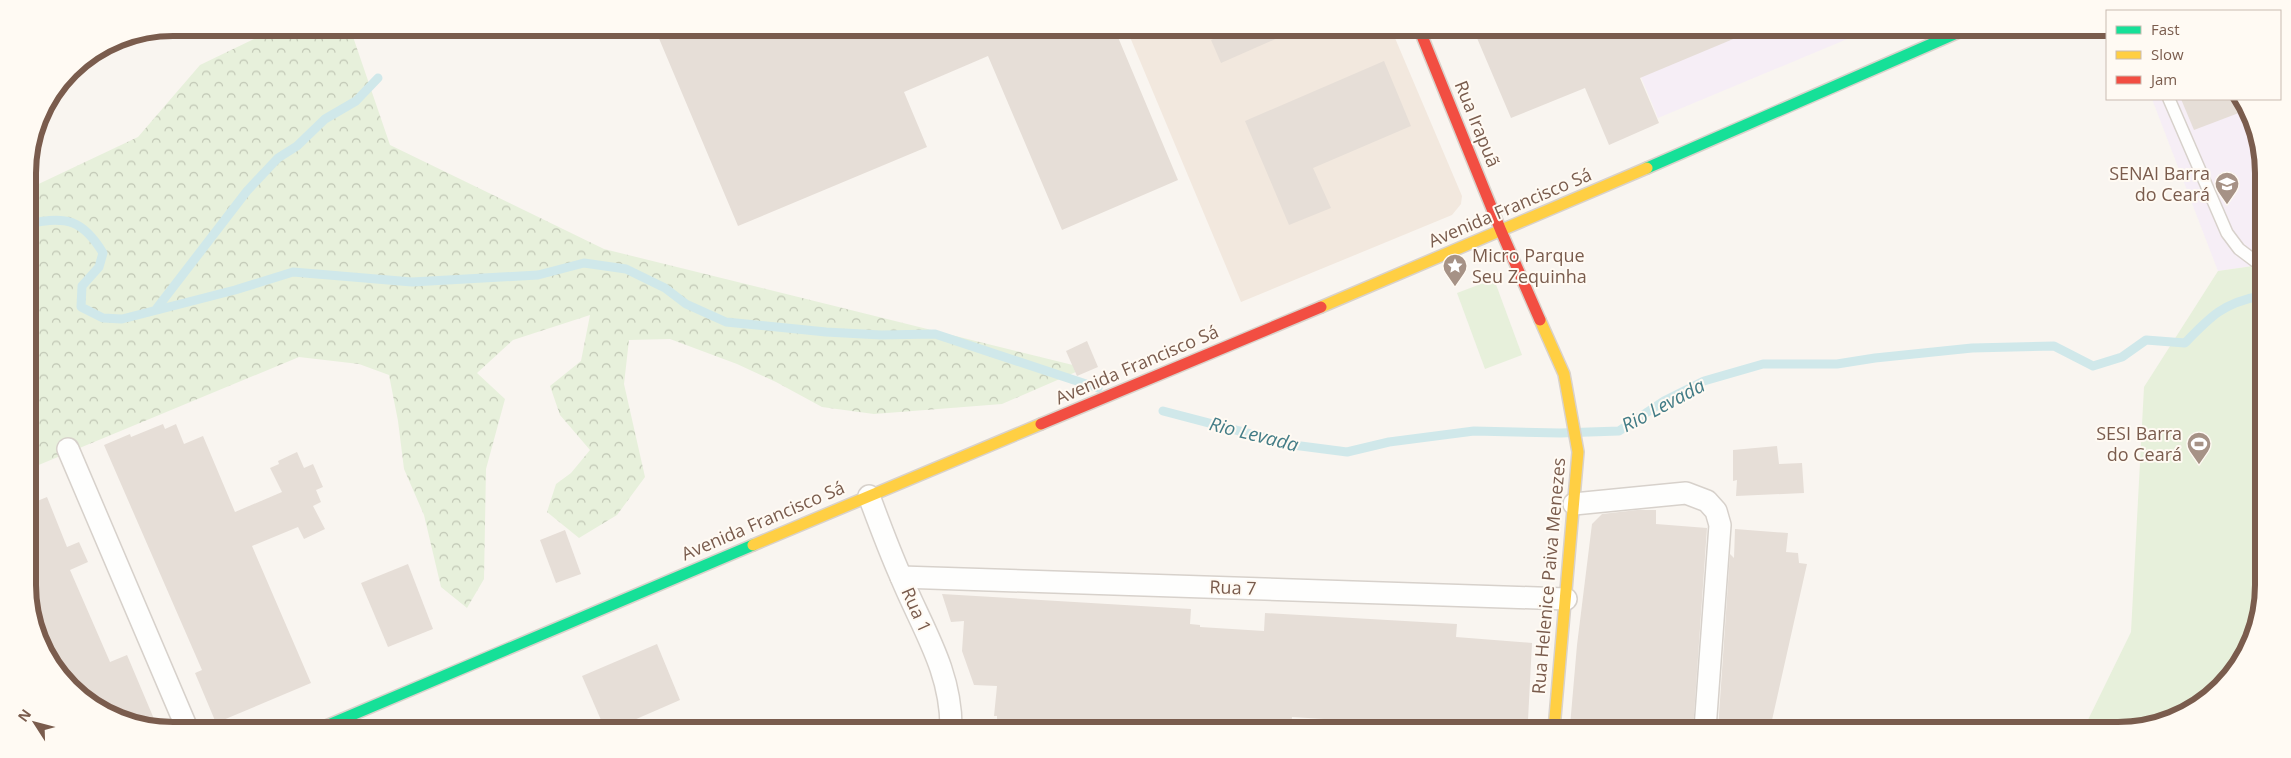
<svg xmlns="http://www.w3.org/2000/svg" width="2291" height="758" font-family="'Open Sans',sans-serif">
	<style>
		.residential { fill: #f2e8de }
		.education { fill: #f6eef6 }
		.forest { fill: url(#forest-crowns) }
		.garden { fill: #e7f0db }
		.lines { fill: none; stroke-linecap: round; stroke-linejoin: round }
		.stream { stroke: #d0e8ea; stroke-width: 9 }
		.building { fill: #e6ded7 }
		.lane-casing { stroke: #d7d1cb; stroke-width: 14 }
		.street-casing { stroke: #d7d1cb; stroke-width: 24 }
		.fast-casing { stroke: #d9d2cb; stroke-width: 14 }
		.slow-casing { stroke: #d9d2cb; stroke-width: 14 }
		.jam-casing { stroke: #d9d2cb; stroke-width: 14 }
		.lane { stroke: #fefefd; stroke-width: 11 }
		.street { stroke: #fefefd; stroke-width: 21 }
		.fast { stroke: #16e098; stroke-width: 11 }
		.slow { stroke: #ffcf43; stroke-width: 11 }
		.jam { stroke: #f24e42; stroke-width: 11 }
		.labels { text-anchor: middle; stroke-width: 4; stroke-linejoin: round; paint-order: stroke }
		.street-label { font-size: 18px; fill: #7a5c4d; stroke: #fffaf3 }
		.poi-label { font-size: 18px; fill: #7a5c4d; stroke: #fffaf3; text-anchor: end }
		.water-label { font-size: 19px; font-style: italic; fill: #437c86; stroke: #fffaf3 }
		.rim { fill: none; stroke: #7a5c4d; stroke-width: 6 }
	</style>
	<defs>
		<pattern id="forest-crowns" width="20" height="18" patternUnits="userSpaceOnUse" patternTransform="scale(1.25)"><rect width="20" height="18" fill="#e7f0db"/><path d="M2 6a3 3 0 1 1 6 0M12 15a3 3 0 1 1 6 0" fill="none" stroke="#c0c6b4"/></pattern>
	</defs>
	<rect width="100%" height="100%" fill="#f9f5f0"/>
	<polygon class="residential" points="1127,30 1392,31 1462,196 1461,204 1452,215 1241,302"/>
	<g class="education">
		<polygon points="1622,31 1864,32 1658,118"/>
		<polygon points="2152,99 2238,99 2261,145 2260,265 2218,271"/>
	</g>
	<polygon class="forest" points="277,28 350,28 390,145 604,249 1085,368 1002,404 874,414 822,407 776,382 737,364 670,339 629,340 624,384 645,477 617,515 579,538 547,512 556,484 571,473 590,450 560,415 550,386 581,361 590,315 513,340 477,373 505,399 486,469 484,579 467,608 441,587 424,515 404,469 398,421 389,375 359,364 299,357 29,469 28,189 138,137 200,65"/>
	<g class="garden">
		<polygon points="2260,265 2258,623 2239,665 2207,700 2173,720 2127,730 2083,730 2131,632 2144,387 2218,271"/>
		<polygon points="1494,279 1522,355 1485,369 1457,293"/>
	</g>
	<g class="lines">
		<g class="stream">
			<path d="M 28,224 C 66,215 83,220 103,253 L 99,267 L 82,286 L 81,307 L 103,318 L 122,319 L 235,290 L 293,272 L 412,282 L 538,275 L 584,263 L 626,269 L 665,288 L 686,304 L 726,322 L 826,332 L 881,335 L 935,334 L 1098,388"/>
			<polyline points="157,308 247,191 278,158 297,146 325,119 356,101 378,78"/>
			<path d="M 1163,411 L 1293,445 L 1347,452 L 1389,442 L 1474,431 L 1560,433 L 1619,431 L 1664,401 L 1704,381 L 1763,364 L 1837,364 L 1875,358 L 1972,348 L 2054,346 L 2093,366 L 2122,357 L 2146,340 L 2185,343 C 2210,317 2223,303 2260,296"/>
		</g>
	</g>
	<g class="building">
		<polygon points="655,29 1115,30 1178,180 1062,230 988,56 904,92 927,147 738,226"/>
		<polygon points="1233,30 1296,30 1221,63 1211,40"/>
		<polygon points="1474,31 1750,32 1640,78 1659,123 1609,145 1585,88 1511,118"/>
		<polygon points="1384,61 1411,126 1313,168 1331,208 1289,225 1245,121"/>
		<polygon points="2181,99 2238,99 2244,111 2194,130"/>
		<polygon points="1087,341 1098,367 1077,376 1066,351"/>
		<polygon points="163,424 165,429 176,424 184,444 203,436 235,512 282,492 270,468 279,464 278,461 297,452 304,468 313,464 323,487 316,490 321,502 313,506 325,529 304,539 298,527 252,546 311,683 216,723 195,673 202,670 104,445 130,434 131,437"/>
		<polygon points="1777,446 1779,464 1802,463 1804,493 1736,496 1737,480 1733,481 1733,450"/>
		<polygon points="47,497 67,547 79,542 88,562 70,570 110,662 127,655 157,726 135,725 64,681 30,613 30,504"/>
		<polygon points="1637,510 1656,510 1656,524 1707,528 1693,729 1584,729 1584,727 1570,726 1577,645 1592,524 1602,514"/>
		<polygon points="1735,529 1788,533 1786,552 1798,553 1799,563 1807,564 1770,729 1718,729 1730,554 1734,558"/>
		<polygon points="565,530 581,574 556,583 540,540"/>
		<polygon points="408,564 433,629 388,647 361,583"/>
		<polygon points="942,594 1191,609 1190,624 1200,625 1200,627 1264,631 1265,613 1457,624 1456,637 1532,643 1528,720 1506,719 1505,728 1500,729 1355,728 1356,721 1292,717 1291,728 997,728 997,716 994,716 997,686 974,685 962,651 964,621 951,622"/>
		<polygon points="657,644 680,700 618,727 604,727 582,676"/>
	</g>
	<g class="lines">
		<defs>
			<polyline id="lane" points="2169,99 2227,233 2239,249 2255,261 2260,260"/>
			<g id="street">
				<polyline points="68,449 186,726"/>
				<path d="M 869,496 C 879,523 889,550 901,577 C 922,628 951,670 951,727"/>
				<polyline points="1574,504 1686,493 1707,501 1716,511 1720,525 1705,729"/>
				<polyline points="901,577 1566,599"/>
			</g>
			<g id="fast">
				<polyline points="1647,168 1959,32"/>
				<polyline points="326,726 753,545"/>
			</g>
			<g id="slow">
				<polyline points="1321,307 1647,168"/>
				<polyline points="1540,320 1564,374 1578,452 1554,729"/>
				<polyline points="753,545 1041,424"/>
			</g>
			<g id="jam">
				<polyline points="1420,31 1501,231 1540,320"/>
				<polyline points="1041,424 1321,307"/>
			</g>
		</defs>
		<use href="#lane" class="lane-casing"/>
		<use href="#street" class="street-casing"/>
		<use href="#fast" class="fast-casing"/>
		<use href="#slow" class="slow-casing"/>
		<use href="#jam" class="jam-casing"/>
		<use href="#lane" class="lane"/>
		<use href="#street" class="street"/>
		<use href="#fast" class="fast"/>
		<use href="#slow" class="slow"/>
		<use href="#jam" class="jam"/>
	</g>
	<defs>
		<symbol id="university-pin" viewBox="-11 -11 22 30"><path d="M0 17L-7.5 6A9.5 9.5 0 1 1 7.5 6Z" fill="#a69286" stroke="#fffaf3"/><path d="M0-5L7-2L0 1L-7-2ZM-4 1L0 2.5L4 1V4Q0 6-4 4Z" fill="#fff"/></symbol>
		<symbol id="sight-pin" viewBox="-11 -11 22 30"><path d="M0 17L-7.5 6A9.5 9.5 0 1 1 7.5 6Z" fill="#a69286" stroke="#fffaf3"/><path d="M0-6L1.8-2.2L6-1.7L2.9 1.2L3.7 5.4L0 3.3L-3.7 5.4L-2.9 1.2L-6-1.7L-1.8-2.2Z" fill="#fff"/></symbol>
		<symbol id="stadium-pin" viewBox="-11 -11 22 30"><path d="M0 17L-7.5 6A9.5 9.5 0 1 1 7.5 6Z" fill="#a69286" stroke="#fffaf3"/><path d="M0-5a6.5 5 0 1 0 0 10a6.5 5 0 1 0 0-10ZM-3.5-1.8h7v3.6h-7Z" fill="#fff"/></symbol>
	</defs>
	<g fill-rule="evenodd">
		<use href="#university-pin" x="2213" y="170" width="28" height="38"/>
		<use href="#sight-pin" x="1441" y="252" width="28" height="38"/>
		<use href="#stadium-pin" x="2185" y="430" width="28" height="38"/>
	</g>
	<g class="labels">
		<g class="street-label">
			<text transform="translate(1477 124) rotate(68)" y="6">Rua Irapuã</text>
			<text transform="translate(1510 208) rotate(-23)" y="6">Avenida Francisco Sá</text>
			<text transform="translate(1137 365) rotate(-23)" y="6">Avenida Francisco Sá</text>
			<text transform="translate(763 521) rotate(-23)" y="6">Avenida Francisco Sá</text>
			<text transform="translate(1549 576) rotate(-85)" y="6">Rua Helenice Paiva Menezes</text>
			<text transform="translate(1233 588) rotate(2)" y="6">Rua 7</text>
			<text transform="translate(916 610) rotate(66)" y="6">Rua 1</text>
		</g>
		<g class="poi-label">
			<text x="2210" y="180">SENAI Barra<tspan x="2210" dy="21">do Ceará</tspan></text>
			<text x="1472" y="262" text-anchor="start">Micro Parque<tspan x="1472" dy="21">Seu Zequinha</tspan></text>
			<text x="2182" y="440">SESI Barra<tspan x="2182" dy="21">do Ceará</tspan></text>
		</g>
		<g class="water-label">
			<text transform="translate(1663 405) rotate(-28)" y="7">Rio Levada</text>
			<text transform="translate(1254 434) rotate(14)" y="7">Rio Levada</text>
		</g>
	</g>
	<path d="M0 0H2291V758H0ZM173 36H2118A137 137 0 0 1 2255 173V585A137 137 0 0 1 2118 722H173A137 137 0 0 1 36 585V173A137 137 0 0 1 173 36Z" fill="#fffaf3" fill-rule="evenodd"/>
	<path class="rim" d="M173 36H2118A137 137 0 0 1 2255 173V585A137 137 0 0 1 2118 722H173A137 137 0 0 1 36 585V173A137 137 0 0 1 173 36Z"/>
	<rect x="2106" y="10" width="175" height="90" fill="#fffaf3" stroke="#cabbb1"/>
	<rect x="2116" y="26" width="25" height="8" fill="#16e098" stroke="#cabbb1"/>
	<text x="2151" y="35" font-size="15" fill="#7a5c4d">Fast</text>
	<rect x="2116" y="51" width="25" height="8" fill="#ffcf43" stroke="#cabbb1"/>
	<text x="2151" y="60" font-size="15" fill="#7a5c4d">Slow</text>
	<rect x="2116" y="76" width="25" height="8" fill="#f24e42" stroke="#cabbb1"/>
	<text x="2151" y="85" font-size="15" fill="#7a5c4d">Jam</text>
	<g transform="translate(35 723) rotate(306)" stroke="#fffaf3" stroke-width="4" paint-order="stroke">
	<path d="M0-4L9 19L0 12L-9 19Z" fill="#7a5c4d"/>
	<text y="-8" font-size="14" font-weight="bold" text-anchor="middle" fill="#7a5c4d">N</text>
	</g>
</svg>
